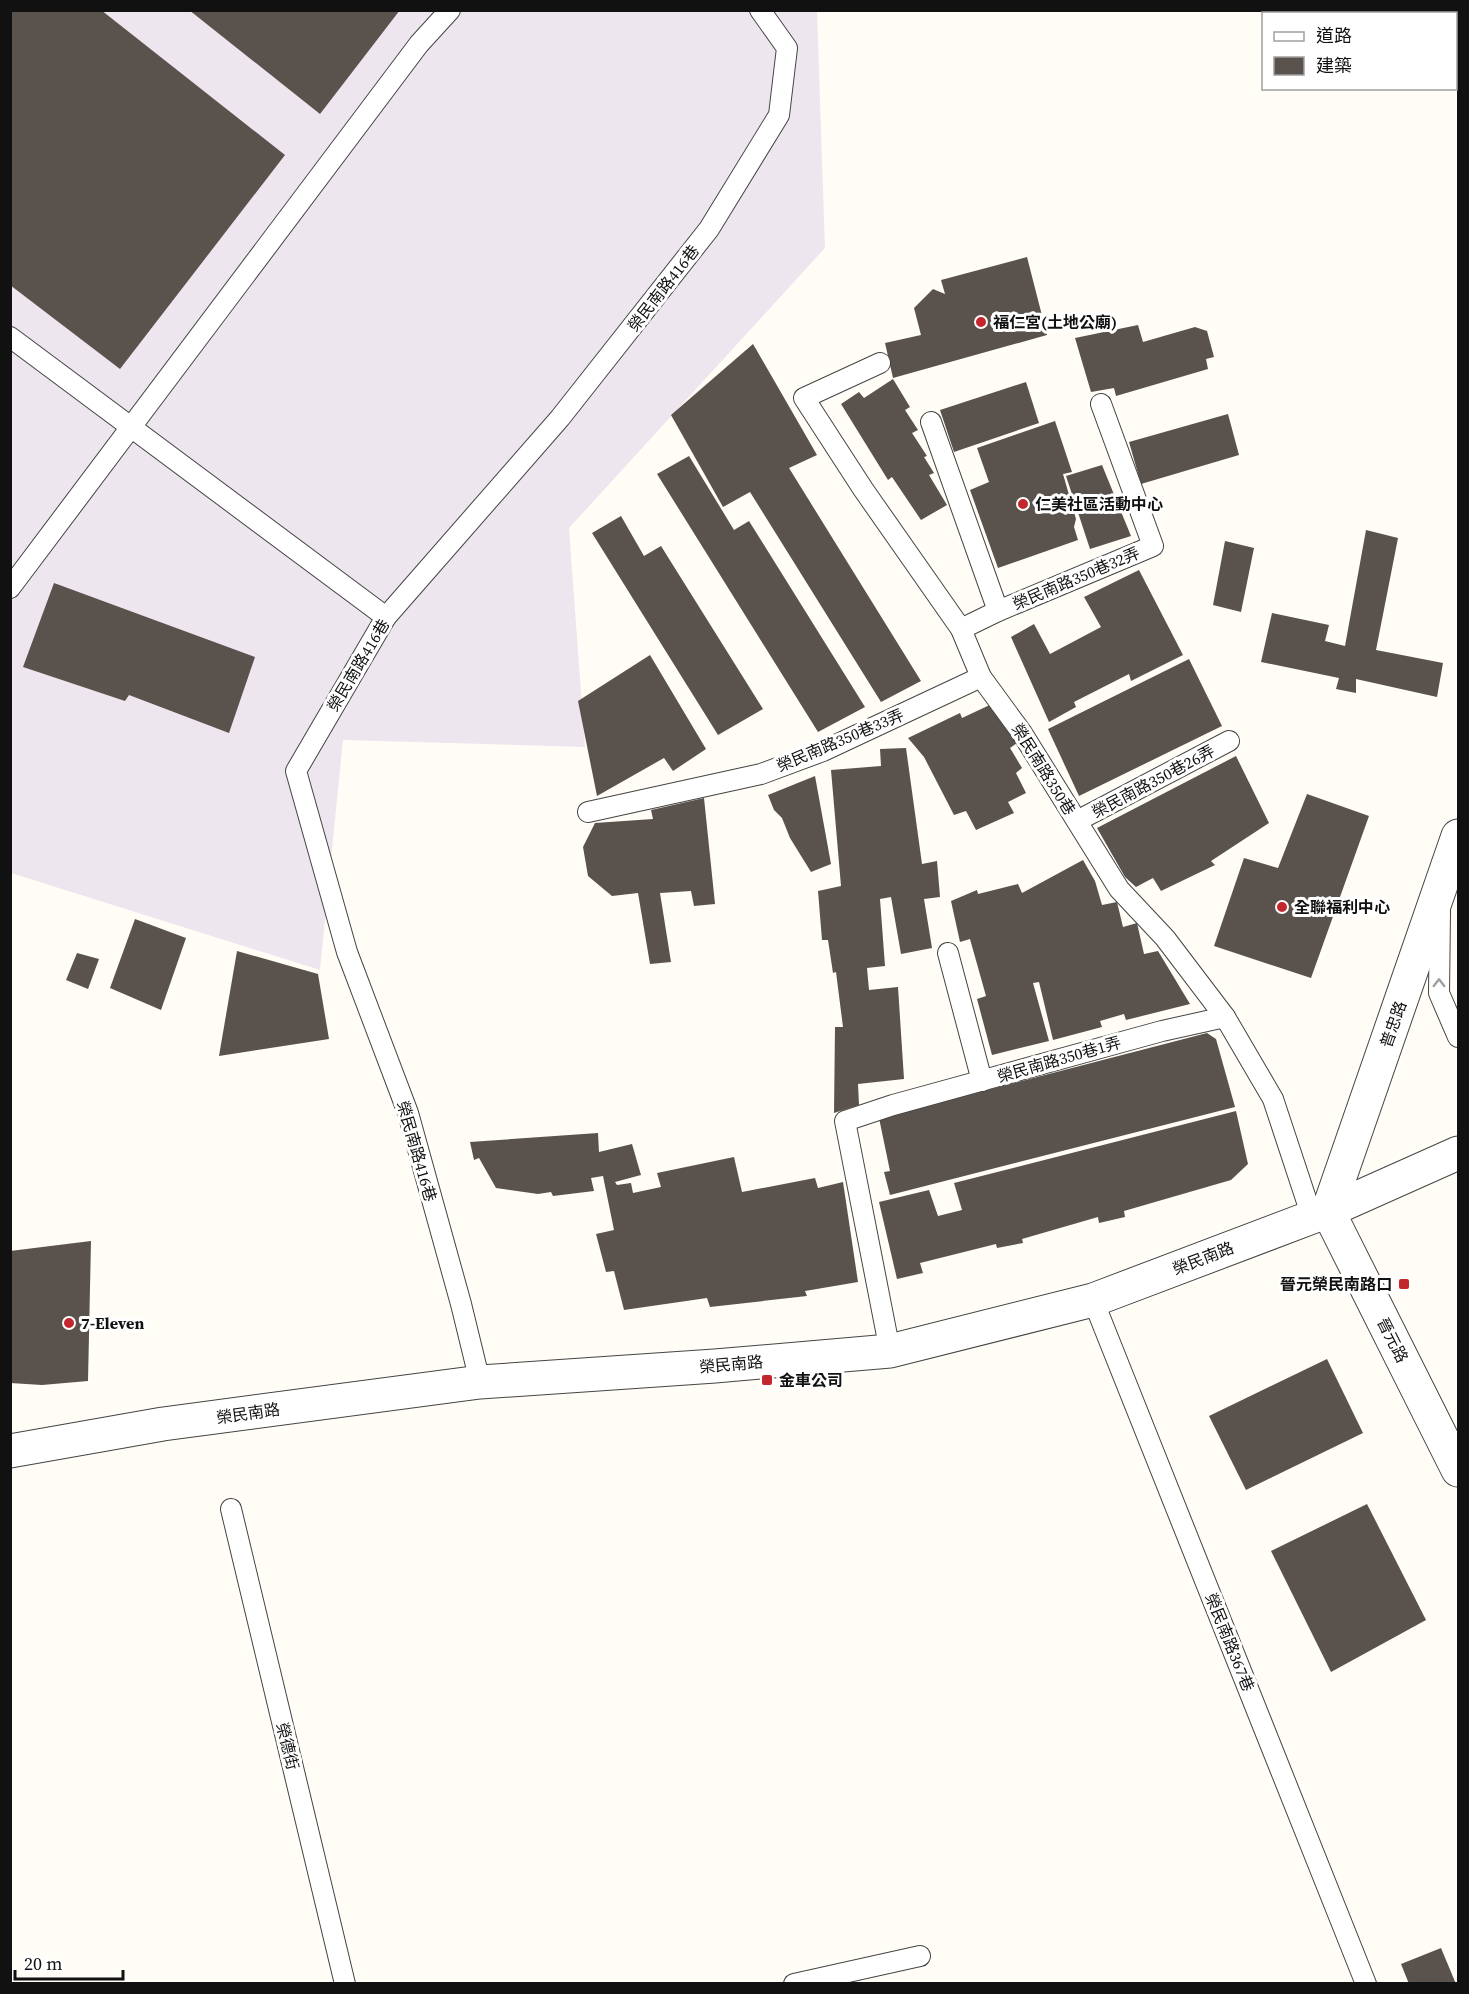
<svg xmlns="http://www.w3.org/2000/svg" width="1469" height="1994" font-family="'Source Serif 4','Noto Sans TC',serif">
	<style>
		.industrial { fill: #eee6ef }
		.building { fill: #5a524d }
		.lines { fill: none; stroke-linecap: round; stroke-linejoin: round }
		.service-casing { stroke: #444; stroke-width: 22 }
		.tertiary-casing { stroke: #444; stroke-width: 35 }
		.service { stroke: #fff; stroke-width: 20 }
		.tertiary { stroke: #fff; stroke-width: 33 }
		.oneway { stroke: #a0a0a0 }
		.poi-dot { fill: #c4262e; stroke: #fff; stroke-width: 2 }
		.labels { text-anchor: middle; stroke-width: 6; stroke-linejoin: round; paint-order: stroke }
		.street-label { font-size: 16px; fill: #111; stroke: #fff }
		.poi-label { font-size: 16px; font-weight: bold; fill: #111; stroke: #fff; text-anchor: start }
	</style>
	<rect width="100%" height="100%" fill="#fffdf5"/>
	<polygon class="industrial" points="11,11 817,11 825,248 569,528 585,747 343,740 320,970 11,873"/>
	<g class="building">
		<polygon points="10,10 101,10 285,155 120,369 10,285"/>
		<polygon points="189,10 400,10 320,114"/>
		<polygon points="1027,257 1047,335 893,378 885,343 921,335 914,308 933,289 945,294 941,280"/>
		<polygon points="1138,325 1143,342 1195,327 1207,331 1214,357 1206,359 1208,369 1116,396 1114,388 1091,392 1075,338"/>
		<polygon points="753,344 817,455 789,468 921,681 881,702 750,492 723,507 671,415"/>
		<polygon points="893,379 910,407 905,410 918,430 912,433 927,456 924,457 934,473 929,475 947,505 921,520 892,477 888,480 841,404 859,392 864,398"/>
		<polygon points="1026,382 1039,423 954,452 940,410"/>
		<polygon points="1228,414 1239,455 1141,484 1129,442"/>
		<polygon points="1055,421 1072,472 1063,474 1076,519 1074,527 1078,540 998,568 970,490 989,482 977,448"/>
		<polygon points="689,456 734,530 749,521 865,707 818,732 657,474"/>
		<polygon points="1102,465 1131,536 1090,549 1066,476"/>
		<polygon points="621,516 644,556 661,546 763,709 718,735 592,533"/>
		<polygon points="1366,530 1398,538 1376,650 1443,663 1437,697 1356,679 1356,693 1336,689 1339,678 1261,662 1272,613 1329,625 1325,641 1345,646"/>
		<polygon points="1225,541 1254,548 1241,612 1213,605"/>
		<polygon points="1139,570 1183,655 1131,681 1129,674 1074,702 1076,707 1049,722 1011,637 1034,624 1050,654 1101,627 1084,597"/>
		<polygon points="54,583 255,657 229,733 129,695 125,701 23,667"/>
		<polygon points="650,655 706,749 673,771 664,758 597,796 578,701"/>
		<polygon points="1189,659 1222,726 1079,796 1048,729"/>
		<polygon points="994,703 1017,743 1010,748 1022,768 1016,773 1026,793 1008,802 1014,813 976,830 966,811 954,815 924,757 908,738 960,713 962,718"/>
		<polygon points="906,748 922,864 937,861 940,897 924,899 932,948 901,954 891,897 880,899 885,966 867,968 869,990 898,987 904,1079 858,1084 859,1105 834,1113 835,1027 843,1027 836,972 833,973 828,940 822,940 818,891 841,886 831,770 881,766 880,749"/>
		<polygon points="1236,756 1269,823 1211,861 1215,865 1161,891 1153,878 1136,887 1125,877 1097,828"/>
		<polygon points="815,776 831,864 811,872 790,838 782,818 774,810 768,795"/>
		<polygon points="1307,794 1369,816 1311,978 1214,946 1244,858 1278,868"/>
		<polygon points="704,798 715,904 694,906 691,891 660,893 671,962 650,964 638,893 612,896 588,876 583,847 595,823 653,819 651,810"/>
		<polygon points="1083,860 1095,881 1102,905 1117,902 1123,927 1137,923 1144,954 1158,951 1190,1004 1126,1020 1124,1014 1100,1021 1102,1027 1053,1040 1039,982 1033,983 1049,1041 992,1055 977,999 986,996 970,939 960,942 951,901 977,890 978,894 1018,884 1022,893"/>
		<polygon points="135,919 186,938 161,1010 110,988"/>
		<polygon points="237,951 318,974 329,1039 219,1056"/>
		<polygon points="77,953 99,959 88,989 66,980"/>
		<polygon points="1207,1033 1216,1039 1235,1107 890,1195 884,1172 890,1171 879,1118"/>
		<polygon points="1236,1111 1248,1164 1231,1180 1124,1211 1125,1217 1099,1223 1098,1217 1022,1239 1023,1243 997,1248 996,1244 920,1263 923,1273 897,1279 879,1202 929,1190 938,1216 962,1210 954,1183"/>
		<polygon points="598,1133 599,1152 632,1144 641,1175 615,1182 617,1185 631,1183 633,1193 661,1187 657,1173 734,1157 742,1192 815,1178 818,1188 843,1182 858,1282 805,1291 807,1296 710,1307 707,1298 624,1310 614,1271 606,1272 596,1234 614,1230 603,1176 591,1178 594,1191 553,1196 551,1192 538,1194 496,1188 479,1158 474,1160 470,1142"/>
		<polygon points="91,1241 88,1381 42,1385 10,1383 10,1251"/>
		<polygon points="1327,1359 1363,1433 1246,1490 1209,1416"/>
		<polygon points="1367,1504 1426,1620 1331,1672 1271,1551"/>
		<polygon points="1441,1948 1456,1984 1409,1984 1401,1964"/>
	</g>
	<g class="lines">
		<defs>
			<g id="service">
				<polyline points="10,337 386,617"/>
				<polyline points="880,363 804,398 863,489 961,629 981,677 1022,733 1119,889 1165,938 1225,1017 1273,1099 1312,1217"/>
				<polyline points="931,422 998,611"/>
				<polyline points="10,588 419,44 450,10"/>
				<polyline points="961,629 998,611 1153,546 1101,404"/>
				<polyline points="588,812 761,774 823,751 981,677"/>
				<polyline points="1077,821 1229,741"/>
				<polyline points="1440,912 1439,993 1458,1037"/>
				<polyline points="948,953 982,1081"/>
				<polyline points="1093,1300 1366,1984"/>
				<polyline points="890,1351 845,1121 893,1105 1162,1031 1225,1017"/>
				<polyline points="480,1382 461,1304 408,1113 347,952 296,771 386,617 560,418 709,229 779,115 787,48 760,10"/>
				<polyline points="231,1509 345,1984"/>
				<polyline points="794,1984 920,1956"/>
			</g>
			<g id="tertiary">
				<polyline points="1328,1211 1458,836"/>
				<polyline points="1328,1211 1458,1470"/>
				<polyline points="10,1451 163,1424 480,1382 715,1366 890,1351 1093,1300 1328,1211 1458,1153"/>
			</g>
		</defs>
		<use href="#service" class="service-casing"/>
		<use href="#tertiary" class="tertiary-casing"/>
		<use href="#service" class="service"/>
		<use href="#tertiary" class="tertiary"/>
	</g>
	<defs><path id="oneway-chevron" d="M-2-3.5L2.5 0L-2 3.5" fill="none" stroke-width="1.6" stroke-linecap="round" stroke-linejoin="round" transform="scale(1.5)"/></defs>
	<use class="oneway" href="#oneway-chevron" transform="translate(1439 983) rotate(-90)"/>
	<g class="poi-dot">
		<circle cx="981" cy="322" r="6"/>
		<circle cx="1023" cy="504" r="6"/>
		<circle cx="1282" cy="907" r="6"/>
		<rect x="1398" y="1278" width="12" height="12" rx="3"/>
		<circle cx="69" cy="1323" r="6"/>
		<rect x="761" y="1374" width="12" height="12" rx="3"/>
	</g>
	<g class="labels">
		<g class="street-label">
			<text transform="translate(663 288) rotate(-52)" y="6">榮民南路416巷</text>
			<text transform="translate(1076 578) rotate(-23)" y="6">榮民南路350巷32弄</text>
			<text transform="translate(358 665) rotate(-59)" y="6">榮民南路416巷</text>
			<text transform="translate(840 740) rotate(-23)" y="6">榮民南路350巷33弄</text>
			<text transform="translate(1044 769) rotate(58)" y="6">榮民南路350巷</text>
			<text transform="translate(1153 781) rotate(-28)" y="6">榮民南路350巷26弄</text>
			<text transform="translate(1393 1024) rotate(-71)" y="6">普忠路</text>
			<text transform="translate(1059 1059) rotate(-16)" y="6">榮民南路350巷1弄</text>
			<text transform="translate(417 1151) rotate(74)" y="6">榮民南路416巷</text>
			<text transform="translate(1203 1258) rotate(-21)" y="6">榮民南路</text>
			<text transform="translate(1393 1340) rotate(63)" y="6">晉元路</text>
			<text transform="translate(731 1364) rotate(-5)" y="6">榮民南路</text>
			<text transform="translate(248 1413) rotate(-8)" y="6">榮民南路</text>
			<text transform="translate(1230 1642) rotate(68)" y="6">榮民南路367巷</text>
			<text transform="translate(288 1746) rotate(76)" y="6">榮德街</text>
		</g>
		<g class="poi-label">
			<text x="993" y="328">福仁宮(土地公廟)</text>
			<text x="1035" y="510">仁美社區活動中心</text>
			<text x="1294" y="913">全聯福利中心</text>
			<text x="1392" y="1290" text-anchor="end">晉元榮民南路口</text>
			<text x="81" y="1329">7-Eleven</text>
			<text x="779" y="1386">金車公司</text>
		</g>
	</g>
	<rect width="1469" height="1994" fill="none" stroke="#111111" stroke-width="24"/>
	<rect x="1262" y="12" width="195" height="78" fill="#ffffff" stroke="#a0a0a0" stroke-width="1.5"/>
	<rect x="1274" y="32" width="30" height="9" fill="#ffffff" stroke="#a0a0a0" stroke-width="1.5"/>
	<text x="1316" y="42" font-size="18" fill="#111111">道路</text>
	<rect x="1274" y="57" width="30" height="18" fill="#5a524d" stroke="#a0a0a0" stroke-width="1.5"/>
	<text x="1316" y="72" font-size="18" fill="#111111">建築</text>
	<path d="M15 1970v9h108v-9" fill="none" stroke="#111111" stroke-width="3"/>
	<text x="24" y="1970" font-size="18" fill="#111111" stroke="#ffffff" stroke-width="4.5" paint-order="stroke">20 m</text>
</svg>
